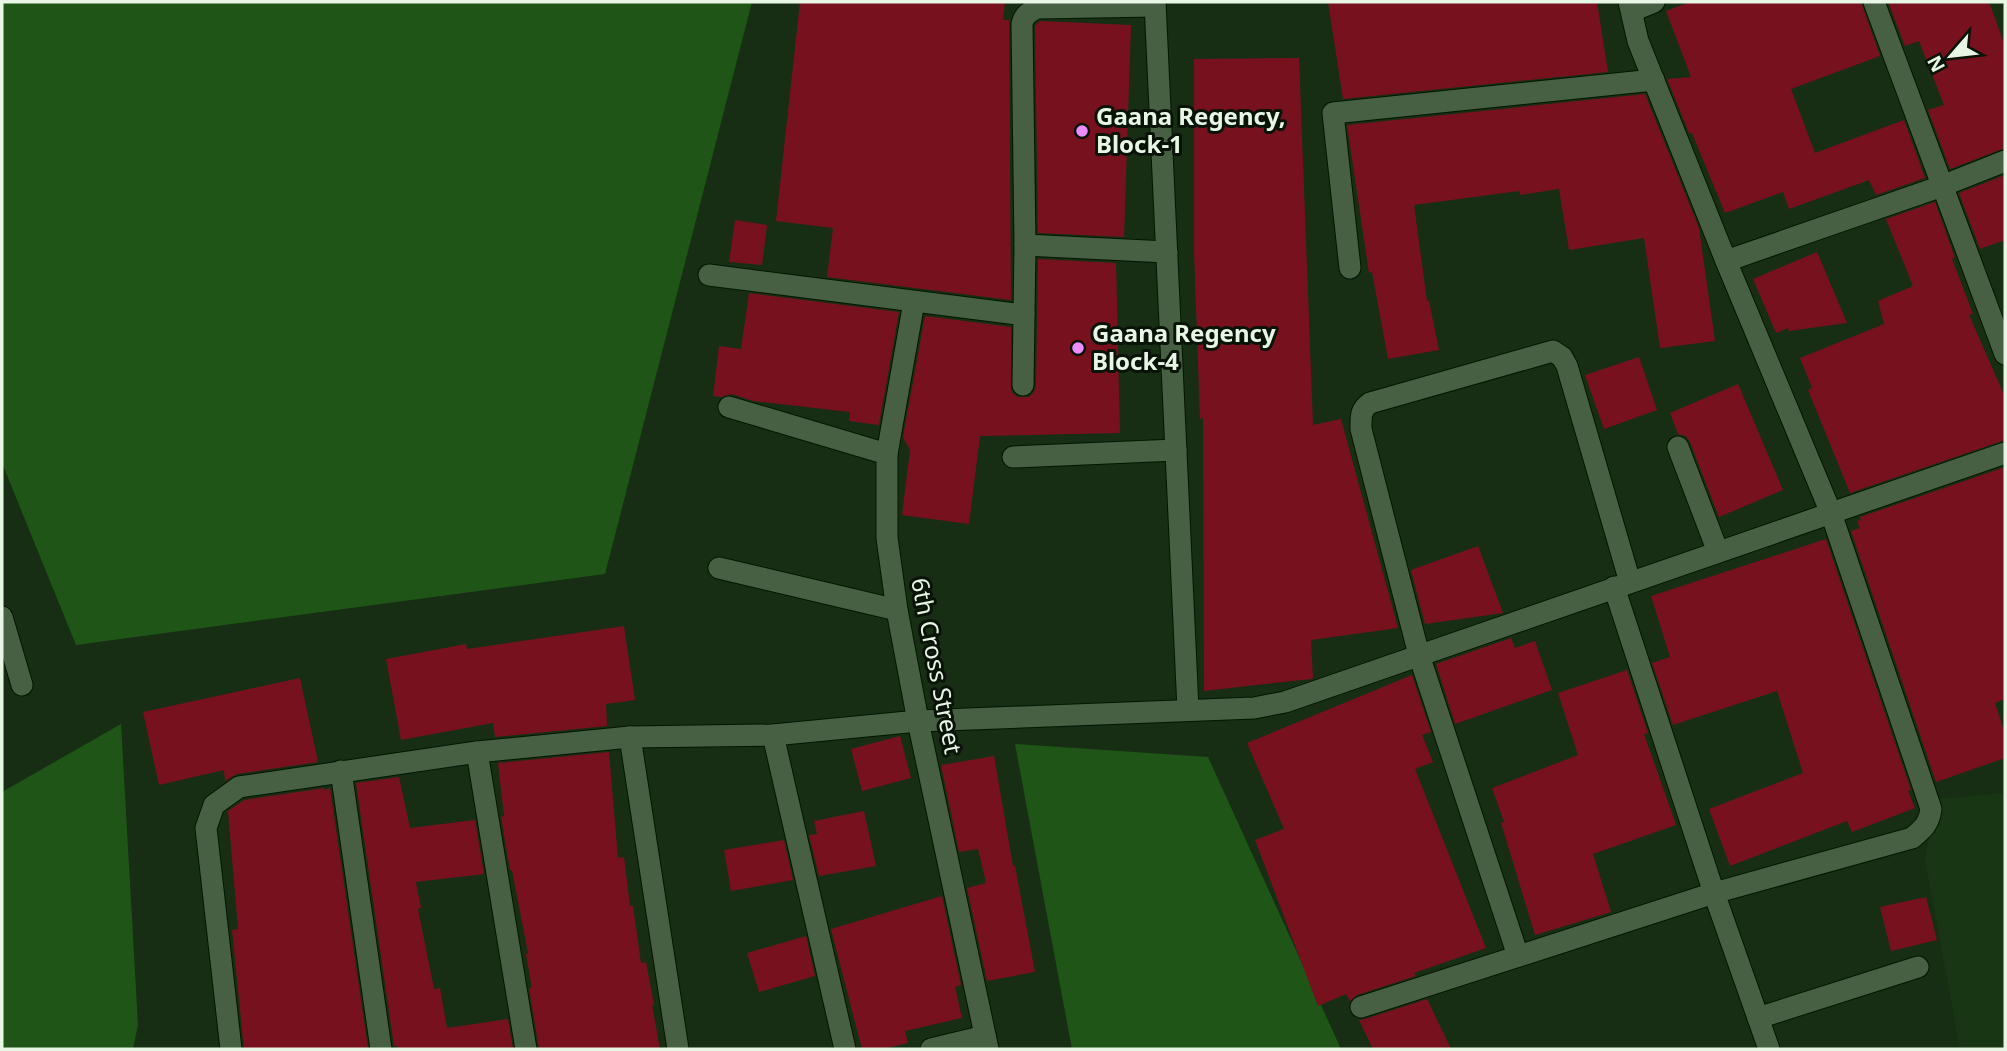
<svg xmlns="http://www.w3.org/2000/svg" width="2007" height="1051" font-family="'Noto Sans',sans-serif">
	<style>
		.built { fill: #183514 }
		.green { fill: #1f5517 }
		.building { fill: #78111e }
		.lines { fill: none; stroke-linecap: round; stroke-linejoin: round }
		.lane-casing { stroke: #021601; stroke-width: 23 }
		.street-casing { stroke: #021601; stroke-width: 23 }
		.lane { stroke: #476043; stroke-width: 21 }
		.street { stroke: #476043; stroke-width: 21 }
		.poi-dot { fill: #eb8dfc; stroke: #091308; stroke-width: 2.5 }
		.labels { text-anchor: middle; stroke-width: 6; stroke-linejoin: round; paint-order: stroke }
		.poi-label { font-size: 24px; font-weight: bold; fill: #e8f7e5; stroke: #091308; text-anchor: start }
		.street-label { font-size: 24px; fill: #e8f7e5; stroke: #091308 }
	</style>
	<rect width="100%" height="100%" fill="#172e14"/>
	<polygon class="built" points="2005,793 2005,1049 1960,1049 1925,859 1937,799"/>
	<g class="green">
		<polygon points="2,2 752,2 605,574 76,645 2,463"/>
		<polygon points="121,724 138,1025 133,1049 2,1049 2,792"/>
		<polygon points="1015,744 1208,757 1341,1049 1072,1049"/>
	</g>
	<g class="building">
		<polygon points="800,2 1005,2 1003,20 1009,20 1011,300 827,277 833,228 776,221"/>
		<polygon points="1328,2 1597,2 1608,72 1343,99"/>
		<polygon points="1690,2 1861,2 1880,56 1791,89 1815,153 1904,120 1925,178 1876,195 1869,180 1789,209 1783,192 1725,213 1692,133 1689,133 1667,79 1691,77 1666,11"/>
		<polygon points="1888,2 1989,2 2005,46 2005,148 1950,169 1928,110 1944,105 1919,41 1905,46"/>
		<polygon points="1040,21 1131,25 1124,237 1038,233 1035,26"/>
		<polygon points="1299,58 1313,425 1341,419 1398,628 1311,640 1313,678 1311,679 1204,691 1203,418 1200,419 1194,250 1194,59"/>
		<polygon points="1645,94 1699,228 1715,341 1660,348 1644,238 1569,250 1559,189 1520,195 1519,191 1414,205 1427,301 1429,301 1439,350 1388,359 1372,272 1369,273 1347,125"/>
		<polygon points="2005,175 2005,240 1980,249 1959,193"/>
		<polygon points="1935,202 1955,258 1952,259 1973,314 1969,315 2005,397 2005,440 1850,493 1808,390 1812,388 1800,358 1884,324 1878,301 1913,286 1886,219"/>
		<polygon points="735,220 767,225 762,265 729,262"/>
		<polygon points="1817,252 1847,323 1789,331 1788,328 1776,333 1753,279"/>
		<polygon points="1038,259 1116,263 1120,433 980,436 969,524 902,515 910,450 903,437 925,316 1011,327 1011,391 1017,397 1029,397 1034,392 1036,385"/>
		<polygon points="749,293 899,312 879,425 849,421 850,412 753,401 732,394 721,397 713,396 719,346 741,349"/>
		<polygon points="1639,357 1657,410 1604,429 1585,375"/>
		<polygon points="1738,384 1783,490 1719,517 1690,442 1686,436 1678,434 1670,413"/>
		<polygon points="2005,467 2005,699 1995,703 2005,734 2005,758 1936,782 1851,531 1860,528 1857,521 1861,520 1860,517"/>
		<polygon points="1826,539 1911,790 1908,791 1915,808 1852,832 1847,821 1730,866 1709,809 1803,773 1777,691 1673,725 1652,663 1670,657 1651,596"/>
		<polygon points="1478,546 1503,613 1425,624 1411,570"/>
		<polygon points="624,626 635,700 606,704 607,726 495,737 493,723 401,740 386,659 466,644 467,649"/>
		<polygon points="1511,638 1515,648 1535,641 1552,690 1455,724 1436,664"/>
		<polygon points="1627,670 1648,733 1644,734 1676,825 1593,854 1611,912 1535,935 1501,823 1504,822 1492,788 1578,755 1558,693"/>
		<polygon points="1412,675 1431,732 1422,735 1433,762 1415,769 1486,948 1414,973 1416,976 1357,995 1350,1001 1346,994 1318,1006 1255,840 1284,829 1247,743"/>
		<polygon points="300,678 318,762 237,774 225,781 224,770 159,785 143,712"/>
		<polygon points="900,736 911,778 862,791 851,749"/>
		<polygon points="609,752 618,858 624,857 630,906 633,906 641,963 646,962 654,1005 652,1005 660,1049 539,1049 529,988 532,988 526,954 528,953 512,870 510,870 501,817 504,816 498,763"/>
		<polygon points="994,756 1013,866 1015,866 1035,972 987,981 967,888 986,883 978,849 959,852 941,765"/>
		<polygon points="399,777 410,828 475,820 484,874 416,882 421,908 418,909 434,989 440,988 447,1028 508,1019 513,1049 398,1049 397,1046 394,1046 356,783"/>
		<polygon points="324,788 324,790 330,788 368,1048 244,1049 232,930 238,929 228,811 244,800"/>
		<polygon points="864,811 876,866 819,876 809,835 817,834 814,821"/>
		<polygon points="784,840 793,880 731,891 724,850"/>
		<polygon points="942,896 961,985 955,987 962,1018 905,1031 908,1043 883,1049 862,1049 831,929"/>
		<polygon points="1926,897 1937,940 1891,951 1880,907"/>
		<polygon points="806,936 815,976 759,992 747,953"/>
		<polygon points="1427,999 1451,1049 1373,1049 1359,1020 1365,1019"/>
	</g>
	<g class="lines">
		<defs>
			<g id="lane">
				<polyline points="1013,457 1176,450"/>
				<polyline points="1758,1018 1918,967"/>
			</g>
			<g id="street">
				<polyline points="1155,2 1188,709"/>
				<polyline points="1874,2 2005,354"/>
				<polyline points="1632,11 1654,2"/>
				<polyline points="1025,245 1167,252"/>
				<polyline points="1726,261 1942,186 2005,161"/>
				<polyline points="1350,268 1333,113 1654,80"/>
				<polyline points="709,275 1024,315"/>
				<polyline points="914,302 887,454 887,538 897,610 918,721 988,1049"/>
				<path d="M 1023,385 L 1025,245 L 1022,24 C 1024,15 1029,12 1037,8 L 1155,6"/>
				<polyline points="729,407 887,454"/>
				<polyline points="1678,447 1718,552"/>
				<polyline points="719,568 897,610"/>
				<polyline points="1614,587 1714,893 1769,1049"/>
				<polyline points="2,617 22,685"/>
				<polyline points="773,735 845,1049"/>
				<polyline points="630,737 678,1049"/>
				<polyline points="477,752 526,1049"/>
				<polyline points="341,771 381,1049"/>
				<path d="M 1518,956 L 1419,655 L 1361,429 C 1361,417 1360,410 1370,403 L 1553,351 L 1562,357 L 1567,366 L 1630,582"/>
				<path d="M 1361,1007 L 1714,893 L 1912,838 C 1923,829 1929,824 1931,809 L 1831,513 L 1726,261 L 1638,41 L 1629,2"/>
				<polyline points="231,1049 206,828 214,805 239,787 477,752 630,737 773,735 918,721 1254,708 1285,702 2005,453"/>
				<polyline points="931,1049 985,1036"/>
			</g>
		</defs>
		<use href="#lane" class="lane-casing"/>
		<use href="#street" class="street-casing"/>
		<use href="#lane" class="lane"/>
		<use href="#street" class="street"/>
	</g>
	<g class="poi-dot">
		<circle cx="1082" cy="131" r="7"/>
		<circle cx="1078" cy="348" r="7"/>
	</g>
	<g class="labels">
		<g class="poi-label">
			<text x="1096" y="125">Gaana Regency,<tspan x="1096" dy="28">Block-1</tspan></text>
			<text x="1092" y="342">Gaana Regency<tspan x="1092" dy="28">Block-4</tspan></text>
		</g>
		<g class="street-label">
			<text transform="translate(936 666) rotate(79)" y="8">6th Cross Street</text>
		</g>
	</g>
	<rect width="2007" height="1051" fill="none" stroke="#e8f7e5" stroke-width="7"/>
	<g transform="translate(1951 56) rotate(242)" stroke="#091308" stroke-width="5" paint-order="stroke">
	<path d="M0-5L12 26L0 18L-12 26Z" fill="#e8f7e5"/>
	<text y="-10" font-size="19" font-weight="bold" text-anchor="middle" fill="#e8f7e5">N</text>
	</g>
</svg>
